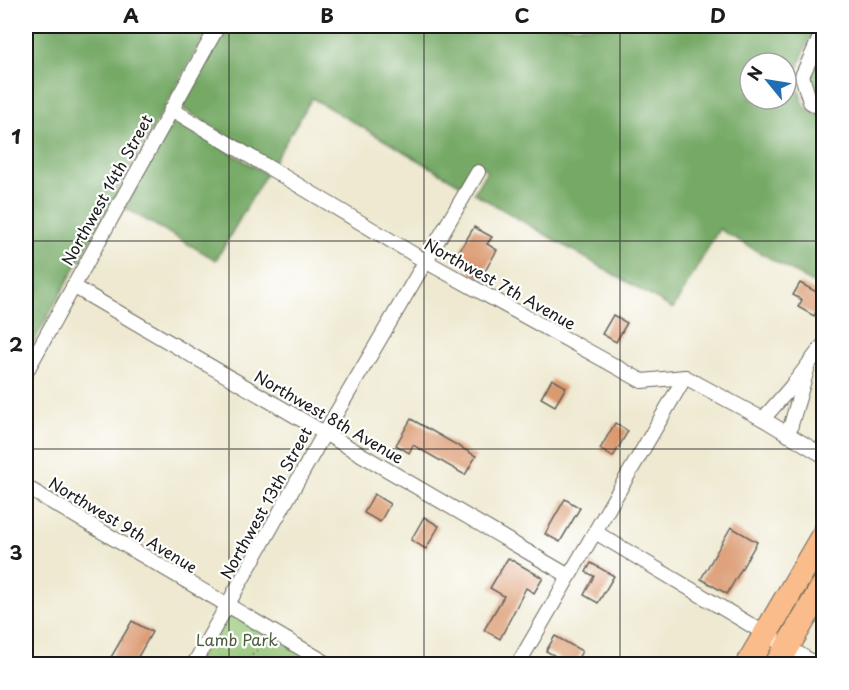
<svg xmlns="http://www.w3.org/2000/svg" width="849" height="690" font-family="'Playpen Sans',sans-serif">
	<style>
		.green { fill: #92c373; stroke: #577048; stroke-width: 1.5 }
		.forest { fill: #75a965; stroke: #486240; stroke-width: 1.5; fill-rule: evenodd }
		.building { fill: #db996f }
		.lines { fill: none; stroke-linecap: round; stroke-linejoin: round }
		.street-casing { stroke: #66645b; stroke-width: 16 }
		.highway-casing { stroke: #66645b; stroke-width: 26 }
		.path { stroke: #66645b; stroke-width: 2; stroke-dasharray: 1.5 4.5; stroke-linecap: butt }
		.street { stroke: #fff; stroke-width: 14 }
		.highway { stroke: #fabc8b; stroke-width: 24 }
		.grid { fill: none; stroke: #1c1c1c; stroke-width: 1.5; stroke-opacity: 0.55 }
		.labels { text-anchor: middle; stroke-width: 4.5; stroke-linejoin: round; paint-order: stroke }
		.street-label { font-size: 16px; fill: #1c1c1c; stroke: #fff }
		.park-label { font-size: 16px; fill: #4b5f3f; stroke: #fff }
		.neatline { fill: none; stroke: #1c1c1c; stroke-width: 2 }
		.grid-label { font-size: 20px; text-anchor: middle; font-weight: bold; fill: #1c1c1c }
	</style>
	<rect width="100%" height="100%" fill="#fff"/>
	<filter id="ink" filterUnits="userSpaceOnUse"><feTurbulence type="fractalNoise" baseFrequency=".0167" numOctaves="2"/><feDisplacementMap in="SourceGraphic" scale="12" xChannelSelector="R" yChannelSelector="G"/><feConvolveMatrix kernelMatrix="1 2 1 2 8 2 1 2 1" color-interpolation-filters="sRGB"/></filter>
	<filter id="wash" filterUnits="userSpaceOnUse"><feTurbulence type="fractalNoise" baseFrequency=".008" numOctaves="4" result="noise"/><feDisplacementMap in="SourceGraphic" scale="24" xChannelSelector="R" yChannelSelector="G"/><feGaussianBlur stdDeviation="1.35" result="paint"/><feColorMatrix in="noise" values="0 0 0 0 0 0 0 0 0 0 0 0 0 0 0 0 0 1.4 0 .05"/><feComposite in="paint" operator="in"/></filter>
	<g filter="url(#wash)">
		<rect width="100%" height="100%" fill="#eee9d0"/>
		<polygon class="green" points="227,606 328,664 194,664"/>
		<g class="forest">
			<polygon points="26,26 210,26 26,356"/>
			<path d="M 227,26 L 817,26 L 807,44 L 795,77 L 803,103 L 806,108 L 823,118 L 823,289 L 719,229 L 673,309 L 474,193 L 487,170 L 475,163 L 461,185 L 312,98 L 273,163 L 180,107 ZM 750,63 L 786,63 L 786,99 L 750,99 Z"/>
			<polygon points="823,44 823,103 816,98 809,77"/>
			<polygon points="174,118 266,174 216,260 125,208"/>
		</g>
		<g id="blocks">
			<g class="building">
				<polygon points="474,227 492,237 487,244 497,250 480,280 470,274 475,266 457,255"/>
				<polygon points="800,283 824,296 814,316 798,307 802,300 793,295"/>
				<polygon points="613,315 627,323 616,342 602,334"/>
				<polygon points="552,379 566,387 555,406 541,398"/>
				<polygon points="411,419 476,456 465,475 413,445 409,453 396,445"/>
				<polygon points="615,423 628,431 613,457 600,449"/>
				<polygon points="374,494 390,504 380,522 364,513"/>
				<polygon points="565,499 580,508 560,542 545,534"/>
				<polygon points="424,517 439,526 426,549 411,540"/>
				<polygon points="731,527 757,542 727,594 701,579"/>
				<polygon points="508,558 543,578 534,593 526,588 500,639 484,630 504,596 490,588"/>
				<polygon points="591,563 614,576 598,603 584,595 594,576 586,572"/>
				<polygon points="132,621 152,632 134,664 120,664 110,659"/>
				<polygon points="555,636 582,651 575,664 569,664 546,651"/>
			</g>
		</g>
	</g>
	<g filter="url(#ink)">
		<use href="#blocks" fill-opacity="0" stroke="#66645b" stroke-width="1.5"/>
		<g class="lines">
			<defs>
				<g id="street">
					<polyline points="824,29 802,76 810,102 824,110"/>
					<polyline points="171,109 425,261 642,381 685,377 763,419 824,456"/>
					<polyline points="73,286 569,576"/>
					<polyline points="26,372 218,26"/>
					<polyline points="763,419 791,387 824,344"/>
					<polyline points="788,435 807,370"/>
					<polyline points="26,487 328,664"/>
					<polyline points="595,532 816,664"/>
					<polyline points="194,664 324,434 478,172"/>
					<polyline points="518,664 685,377"/>
				</g>
				<g id="highway">
					<polyline points="748,664 824,534"/>
					<polyline points="777,664 824,585"/>
				</g>
			</defs>
			<use href="#street" class="street-casing"/>
			<use href="#highway" class="highway-casing"/>
			<path class="path" d="M 244,664 C 249,654 260,651 266,642"/>
			<use href="#street" class="street"/>
			<use href="#highway" class="highway"/>
		</g>
	</g>
	<path class="grid" d="M 229,26 L 229,664M 424,26 L 424,664M 620,26 L 620,664M 26,241 L 824,241M 26,449 L 824,449"/>
	<g class="labels">
		<g class="street-label">
			<text transform="translate(107 190) rotate(-61)" y="6">Northwest 14th Street</text>
			<text transform="translate(500 284) rotate(29)" y="6">Northwest 7th Avenue</text>
			<text transform="translate(329 417) rotate(30)" y="6">Northwest 8th Avenue</text>
			<text transform="translate(266 503) rotate(-61)" y="6">Northwest 13th Street</text>
			<text transform="translate(123 525) rotate(31)" y="6">Northwest 9th Avenue</text>
		</g>
		<g class="park-label">
			<text x="237" y="646">Lamb Park</text>
		</g>
	</g>
	<rect width="849" height="690" fill="none" stroke="#fff" stroke-width="66"/>
	<g transform="translate(768 81) rotate(300)"><circle r="28" fill="#ffffff" stroke="#a4a4a4" stroke-width="1.5"/>
	<path d="M0-4.5L10 22L0 15L-10 22Z" fill="#1f6fb2"/>
	<text y="-9" font-size="16" font-weight="bold" text-anchor="middle" fill="#1c1c1c">N</text>
	</g>
	<rect x="33" y="33" width="783" height="624" class="neatline"/>
	<g class="grid-label">
		<text x="131" y="23">A</text>
		<text x="327" y="23">B</text>
		<text x="522" y="23">C</text>
		<text x="718" y="23">D</text>
		<text x="16" y="144">1</text>
		<text x="16" y="352">2</text>
		<text x="16" y="560">3</text>
	</g>
</svg>
